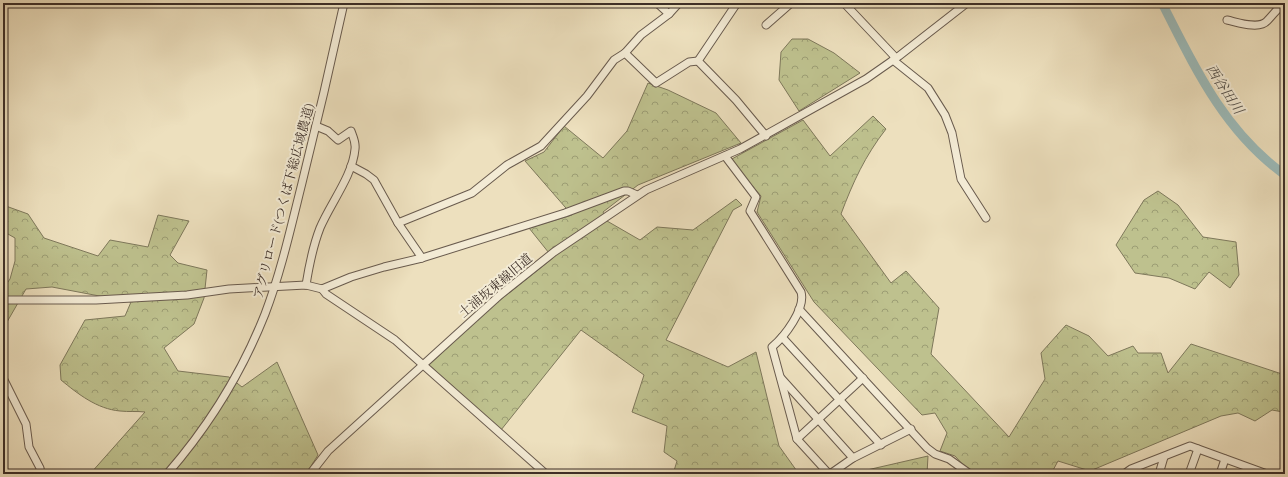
<svg xmlns="http://www.w3.org/2000/svg" width="1288" height="477" font-family="'IM FELL French Canon','Noto Serif JP',serif">
	<style>
		.forest { fill: url(#forest-crowns); stroke: #7e785b }
		.lines { fill: none; stroke-linecap: round; stroke-linejoin: round }
		.river { stroke: #9cbbba; stroke-width: 9 }
		.minor-casing { stroke: #695b4e; stroke-width: 9 }
		.minor { stroke: #f3ebd5; stroke-width: 7 }
		.labels { text-anchor: middle; stroke-width: 4; stroke-linejoin: round; paint-order: stroke }
		.street-label { font-size: 13px; fill: #3d2f28; stroke: #f3ebd5 }
		.water-label { font-size: 14px; font-style: italic; fill: #55524c; stroke: #f3ebd5 }
	</style>
	<defs>
		<pattern id="forest-crowns" width="20" height="18" patternUnits="userSpaceOnUse"><rect width="20" height="18" fill="#bec18e"/><path d="M2 6a3 3 0 1 1 6 0M12 15a3 3 0 1 1 6 0" fill="none" stroke="#9c9d74"/></pattern>
	</defs>
	<rect width="100%" height="100%" fill="#ede0be"/>
	<filter id="stains"><feTurbulence type="fractalNoise" baseFrequency=".005" numOctaves="4"/><feColorMatrix values="0 0 0 0 .2 0 0 0 0 .09 0 0 0 0 .02 0 0 0 .5 -.17"/></filter>
	<radialGradient id="worn" r=".72"><stop offset=".6" stop-color="#630" stop-opacity="0"/><stop offset="1" stop-color="#630" stop-opacity=".3"/></radialGradient>
	<g class="forest">
		<polygon points="792,39 808,39 834,53 860,73 799,111 779,80 781,52"/>
		<polygon points="648,83 668,90 716,113 741,143 638,185 603,212 607,221 640,240 657,227 693,230 736,199 742,205 733,210 666,340 728,367 756,352 779,446 799,474 673,474 677,461 664,452 667,426 632,412 644,375 581,330 501,430 429,365 490,308 553,258 529,228 572,215 525,161 544,152 564,126 603,158 627,131"/>
		<path d="M 873,116 L 886,129 C 865,156 853,182 841,214 L 891,283 L 906,271 L 939,308 L 931,354 L 1009,437 L 1045,379 L 1041,353 L 1066,325 L 1089,336 L 1108,356 L 1133,346 L 1138,353 L 1161,353 L 1168,373 L 1191,344 L 1285,375 L 1285,405 L 1283,412 L 1272,410 L 1255,421 L 1238,413 L 1221,416 L 1090,471 L 1058,461 L 1051,474 L 978,474 L 966,468 L 955,456 L 940,451 L 947,433 L 935,413 L 922,415 L 814,302 L 757,212 L 761,196 L 730,160 L 803,120 L 830,156 Z"/>
		<polygon points="1158,191 1178,205 1203,237 1236,242 1239,275 1230,288 1209,272 1195,289 1169,278 1135,273 1116,245 1144,200"/>
		<path d="M 3,205 L 28,214 L 44,238 L 98,256 L 110,240 L 148,247 L 158,215 L 189,221 L 170,255 L 178,263 L 207,270 L 204,298 L 194,324 L 164,348 L 178,371 L 229,377 L 242,387 L 277,362 L 318,455 L 306,474 L 246,474 L 244,472 L 239,474 L 90,474 L 145,412 C 137,411 129,412 120,411 C 97,409 78,394 61,380 L 60,365 L 85,320 L 125,316 L 131,302 L 52,287 L 26,289 L 3,329 L 3,289 L 10,279 L 15,261 L 15,238 L 8,234 L 3,234 Z"/>
		<polygon points="928,456 927,474 866,474 867,470"/>
	</g>
	<g class="lines">
		<path class="river" d="M 1162,3 C 1195,68 1224,131 1285,175"/>
		<defs>
			<g id="minor">
				<polyline points="657,3 669,14"/>
				<polyline points="737,3 698,61 736,100 766,136"/>
				<polyline points="844,3 896,58"/>
				<path d="M 1227,20 C 1237,22 1259,30 1267,21 C 1273,15 1277,9 1284,3"/>
				<polyline points="766,25 791,3"/>
				<polyline points="625,53 656,83 689,62 698,61"/>
				<polyline points="893,60 928,88 945,115 952,133 961,179 986,218"/>
				<path d="M 725,156 L 756,197 L 750,211 L 801,292 C 806,309 784,337 772,347 L 797,439 L 829,474"/>
				<polyline points="351,166 366,174 374,180 398,223 422,258"/>
				<polyline points="398,223 472,193 507,165 541,146 587,96 614,60 625,53 641,35 669,14 679,3"/>
				<path d="M 306,285 C 309,266 313,246 320,228 C 330,204 353,175 355,149 C 356,142 353,137 351,131 L 338,140 L 328,131 L 316,126"/>
				<polyline points="322,289 326,294 395,340 546,474"/>
				<polyline points="3,300 96,300 187,295 229,289 306,285 322,289 351,277 384,267 422,258 565,213 624,191 628,191 637,195"/>
				<polyline points="799,309 927,448 935,454 949,459 970,474"/>
				<polyline points="782,337 881,445"/>
				<polyline points="3,378 26,424 29,447 40,468 41,474"/>
				<polyline points="781,378 853,458"/>
				<polyline points="797,439 863,378"/>
				<path d="M 167,474 C 208,427 242,372 265,314 C 281,272 291,227 302,183 C 317,123 331,63 344,3"/>
				<polyline points="310,474 328,451 500,295 554,252 646,190 740,149 866,79 899,56 967,3"/>
				<polyline points="830,474 853,458 911,429"/>
				<polyline points="1124,474 1131,469 1190,446 1267,474"/>
				<polyline points="1159,474 1164,457"/>
				<polyline points="1189,474 1198,449"/>
				<polyline points="1220,474 1225,459"/>
			</g>
		</defs>
		<use href="#minor" class="minor-casing"/>
		<use href="#minor" class="minor"/>
	</g>
	<g class="labels">
		<g class="street-label">
			<text transform="translate(283 201) rotate(-75)" y="5">アグリロード(つくば下総広域農道)</text>
			<text transform="translate(495 285) rotate(-40)" y="5">土浦坂東線旧道</text>
		</g>
		<g class="water-label">
			<text transform="translate(1225 89) rotate(57)" y="5">西谷田川</text>
		</g>
	</g>
	<rect width="1288" height="477" fill="none" stroke="#ede0be" stroke-width="16"/>
	<rect x="4" y="4" width="1280" height="469" fill="none" stroke="#3d2f28" stroke-width="2"/>
	<rect x="8" y="8" width="1272" height="461" fill="none" stroke="#3d2f28"/>
	<rect width="100%" height="100%" filter="url(#stains)"/>
	<rect width="100%" height="100%" fill="url(#worn)"/>
</svg>
